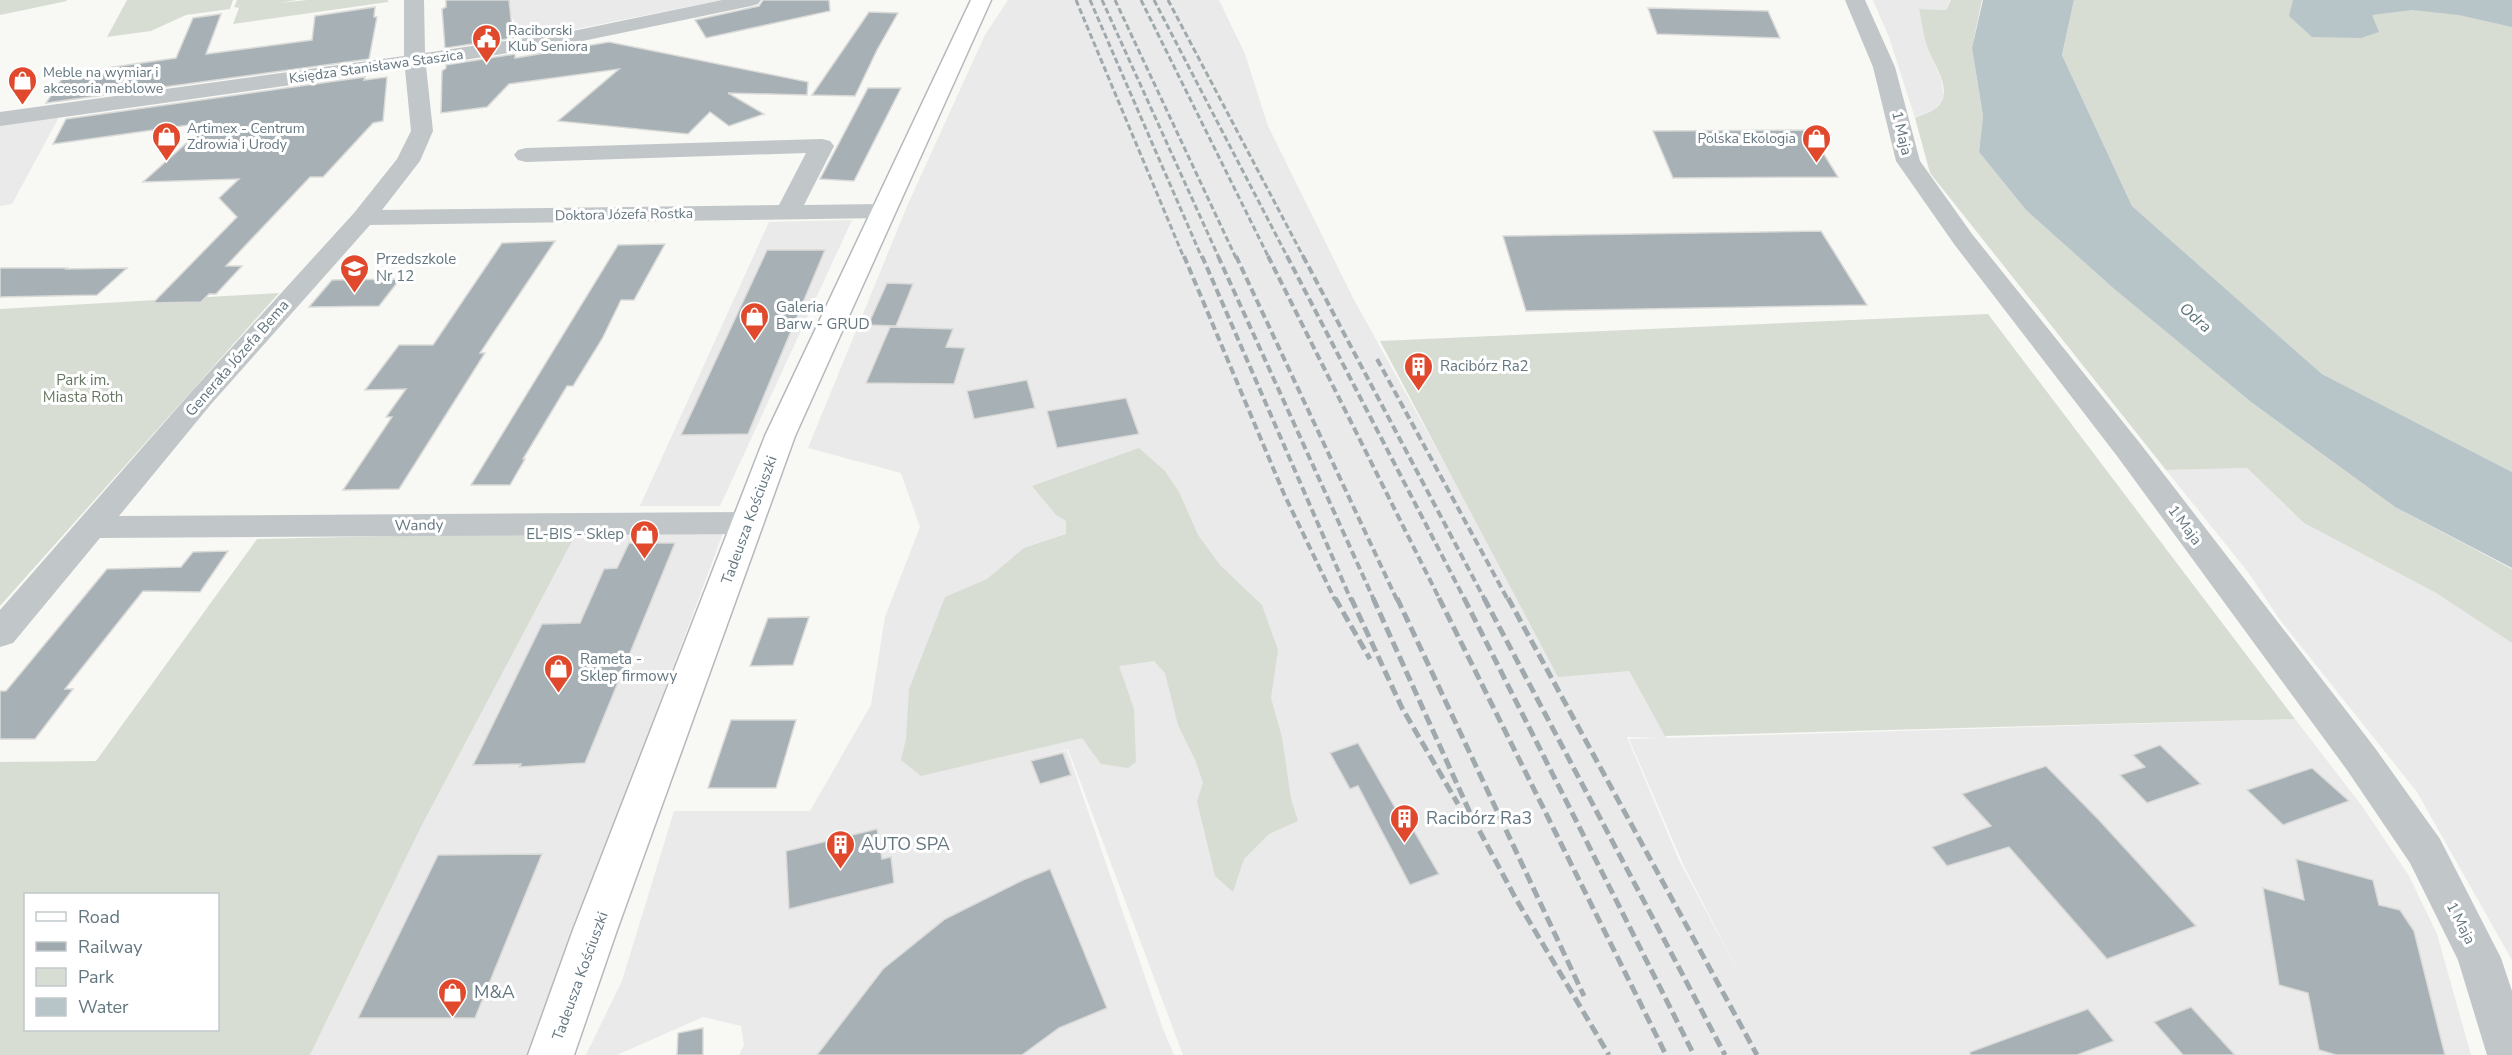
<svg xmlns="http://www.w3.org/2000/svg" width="2512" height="1055" font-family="'Nunito Sans',sans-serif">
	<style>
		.built { fill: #e9eae9; fill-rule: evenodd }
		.green { fill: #d8ddd4; fill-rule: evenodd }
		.water { fill: #b7c4c8 }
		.building { fill: #a6b0b5; stroke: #dadad8; stroke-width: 1.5 }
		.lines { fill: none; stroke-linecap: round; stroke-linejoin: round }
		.major-casing { stroke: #b3b9bc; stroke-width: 3 }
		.minor { fill: #c1c6c9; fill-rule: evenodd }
		.major { fill: #fff; fill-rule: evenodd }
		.rail-far2 { stroke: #a0a9ad; stroke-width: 3; stroke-dasharray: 6 3; stroke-linecap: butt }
		.rail-far1 { stroke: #a0a9ad; stroke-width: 4; stroke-dasharray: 8 4; stroke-linecap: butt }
		.rail { stroke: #a0a9ad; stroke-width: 5; stroke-dasharray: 11 5; stroke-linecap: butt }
		.labels { text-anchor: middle; stroke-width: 6; stroke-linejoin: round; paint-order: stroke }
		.far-poi-label { font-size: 14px; fill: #637680; stroke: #fff; text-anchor: start }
		.far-street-label { font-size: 14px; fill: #637680; stroke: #fff }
		.street-label { font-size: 15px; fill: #637680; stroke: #fff }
		.poi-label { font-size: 15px; fill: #637680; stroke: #fff; text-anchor: start }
		.park-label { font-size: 15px; fill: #677862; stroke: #fff }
		.water-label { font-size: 16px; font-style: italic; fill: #5e757a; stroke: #fff }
		.near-poi-label { font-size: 18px; fill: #637680; stroke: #fff; text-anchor: start }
	</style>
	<rect width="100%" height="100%" fill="#f8f8f5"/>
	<g class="built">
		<polygon points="501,0 721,0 517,41 515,22"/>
		<path d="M 1008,0 L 1219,0 L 1245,54 L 1268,126 L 1353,298 L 1561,673 L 1628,670 L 1667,738 L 2295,719 L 2362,806 L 2409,876 L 2437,934 L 2471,1055 L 1183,1055 L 1068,749 L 1042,756 L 1067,750 L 1163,1029 L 1174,1055 L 739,1055 L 744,1045 L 741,1026 L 703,1017 L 617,1055 L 586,1055 L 622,981 L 674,811 L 810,811 L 871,705 L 885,617 L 920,527 L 901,473 L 808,448 L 908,204 L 985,35 ZM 1627,737 L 1660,738 L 1629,739 L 1684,866 L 1743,981 L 1679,860 Z"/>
		<polygon points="1873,0 1950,0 1946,10 1920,9 1927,45 1941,79 1944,95 1941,103 1933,110 1915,118 1889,37"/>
		<polygon points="59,117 12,204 0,206 0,125"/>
		<polygon points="852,220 720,506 640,506 769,222"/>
		<polygon points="2247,468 2304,523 2436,593 2512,643 2512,960 2417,792 2280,620 2248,572 2166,470"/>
		<polygon points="577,532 723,533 529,1055 310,1055 421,827"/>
	</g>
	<g class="green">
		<polygon points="0,0 66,0 67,1 0,15"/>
		<polygon points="127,0 233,0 230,9 186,15 151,31 107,37"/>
		<polygon points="237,0 297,0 279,3 307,0 388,0 388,2 233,24 239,8 234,7"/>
		<path d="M 1951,0 L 1982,0 L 1972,48 L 1983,116 L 1979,152 L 2026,210 L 2113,288 L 2251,402 L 2395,507 L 2512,569 L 2512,643 L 2436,593 L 2304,523 L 2247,468 L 2166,470 L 1930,173 L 1915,118 C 1924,114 1937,111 1942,101 C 1950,85 1932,61 1927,46 C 1923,34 1922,21 1919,9 L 1946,10 Z"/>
		<polygon points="2074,0 2512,0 2512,472 2322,374 2132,206 2062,55"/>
		<polygon points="279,293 0,606 0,309"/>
		<polygon points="1988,314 2295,719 1665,736 1629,671 1558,677 1380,341"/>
		<polygon points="1139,448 1165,471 1179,492 1198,535 1220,565 1262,605 1278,650 1271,698 1282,737 1291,799 1298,821 1269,834 1244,859 1233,892 1215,876 1197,801 1203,783 1196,762 1178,725 1165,673 1154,661 1119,666 1134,709 1136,762 1128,768 1101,764 1082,738 921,776 901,760 906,739 909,689 945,597 987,579 1024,548 1066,534 1066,521 1056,515 1032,486"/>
		<path d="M 577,532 L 421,827 L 310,1055 L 0,1055 L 0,762 L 96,761 L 257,539 ZM 26,894 L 218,894 L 218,1030 L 26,1030 Z"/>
	</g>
	<g class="water">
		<polygon points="1983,0 2074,0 2062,55 2132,206 2322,374 2512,472 2512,568 2395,507 2251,402 2113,288 2026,210 1979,152 1983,116 1972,48"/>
		<polygon points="2293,0 2512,0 2512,27 2459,15 2412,10 2372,15 2379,32 2361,38 2312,37 2289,16"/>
	</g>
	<g class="building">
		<polygon points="446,0 509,0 513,38 445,48 442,9 446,7"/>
		<polygon points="763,0 829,0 830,11 706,38 695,20 759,6"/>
		<polygon points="375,7 374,17 377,17 369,59 46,103 65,74 176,58 193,18 221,14 206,54 312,40 315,16"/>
		<polygon points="1648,8 1768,11 1780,38 1657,34"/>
		<polygon points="869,12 898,13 877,50 855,96 812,95"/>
		<polygon points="609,42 808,82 807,95 728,93 764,114 729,126 710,112 688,134 558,121 619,69 509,84 487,107 441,113 442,71 446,68 446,65 515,54 515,58"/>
		<polygon points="365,77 364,80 387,77 383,121 373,123 323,177 310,177 226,266 242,266 216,294 209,294 201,302 153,303 237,217 219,198 239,179 143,182 210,122 53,144 66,119"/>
		<polygon points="868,88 901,88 854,181 820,179"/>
		<polygon points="1809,130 1838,177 1673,178 1653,131"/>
		<polygon points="1821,231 1867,305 1526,311 1503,236"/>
		<polygon points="555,241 480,353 485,353 399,489 343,490 392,417 386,417 406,389 365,390 399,345 433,345 502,243"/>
		<polygon points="665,244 634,300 621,300 602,339 573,386 567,386 523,459 525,459 510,485 471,485 618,245"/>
		<polygon points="767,250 825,250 748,434 681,435"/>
		<polygon points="0,268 67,268 66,269 127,268 97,295 0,297"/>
		<polygon points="400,279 379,306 309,307 332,280"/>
		<polygon points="887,283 913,284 896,326 868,325"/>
		<polygon points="890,327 953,329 946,347 965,348 954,384 866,383"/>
		<polygon points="1027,380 1035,408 974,419 967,391"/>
		<polygon points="1126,398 1139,434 1057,448 1047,411"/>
		<polygon points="629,543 675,543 585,763 519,767 521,764 473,765 542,624 580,623 604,569 617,568"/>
		<polygon points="228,551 200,592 143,591 65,689 73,689 35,739 0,739 0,691 6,691 107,569 181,567 193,552"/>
		<polygon points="809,617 793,665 750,666 768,618"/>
		<polygon points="731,720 796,720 776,788 708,788"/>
		<polygon points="1358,743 1401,818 1406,817 1439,874 1410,885 1358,786 1350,789 1330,753"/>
		<polygon points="2160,745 2201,784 2147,803 2120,775 2145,767 2133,755"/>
		<polygon points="1063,753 1071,775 1040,784 1031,761"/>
		<polygon points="2046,766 2099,820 2196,926 2107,959 2009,847 1947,866 1932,847 1991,826 1962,794"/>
		<polygon points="2312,768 2349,801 2283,825 2247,790"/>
		<polygon points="877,829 882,859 891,857 894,883 789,909 786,851"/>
		<polygon points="542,854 475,1018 358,1018 438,855"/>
		<polygon points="2296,859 2373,880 2379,905 2400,910 2414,931 2445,1055 2336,1055 2319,1050 2308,993 2279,985 2263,888 2304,900"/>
		<polygon points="1050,869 1107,1008 1059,1028 1022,1055 817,1055 883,969 945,919 1023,880"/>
		<polygon points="2191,1007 2235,1055 2183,1055 2154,1022"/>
		<polygon points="2088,1009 2114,1041 2077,1055 1970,1055 1970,1052"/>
		<polygon points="703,1028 703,1055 677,1055 678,1033"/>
	</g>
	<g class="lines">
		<defs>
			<polygon id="major" points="971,0 991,0 795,436 617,930 574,1055 528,1055 573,930 765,436"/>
		</defs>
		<use href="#major" class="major-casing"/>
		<g class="minor">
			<polygon points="404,0 424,0 425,53 573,31 722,0 761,0 758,4 751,6 573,43 426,66 433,131 420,161 382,210 779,205 806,153 526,162 518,160 514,155 518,150 526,148 822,139 830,141 834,146 804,205 884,204 893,206 896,211 893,216 884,218 370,225 212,403 119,516 748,512 760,515 764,523 760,531 748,534 100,538 13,643 0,647 0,610 192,391 354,213 397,159 411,131 405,69 0,126 0,112 404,56"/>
			<polygon points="1845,0 1865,0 1895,67 1920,161 1972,234 2139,442 2375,748 2440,839 2501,958 2512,991 2512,1055 2487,1055 2458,960 2410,863 2347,770 2117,456 1954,244 1896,161 1873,67"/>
		</g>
		<use href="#major" class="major"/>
		<g class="rail-far2">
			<polyline points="1076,0 1184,258"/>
			<polyline points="1090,0 1202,258"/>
			<polyline points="1102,0 1219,258"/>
			<polyline points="1115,0 1236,258"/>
			<polyline points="1141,0 1269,258"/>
			<polyline points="1154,0 1288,258"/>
			<polyline points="1168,0 1304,258"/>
		</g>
		<g class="rail-far1">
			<polyline points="1184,256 1284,494 1335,600"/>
			<polyline points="1202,256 1351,600"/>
			<polyline points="1218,256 1374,600"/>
			<polyline points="1236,256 1397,600"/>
			<polyline points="1268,256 1440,600"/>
			<polyline points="1287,256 1465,600"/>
			<polyline points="1303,256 1485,600"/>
			<polyline points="1377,359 1508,600"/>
		</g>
		<g class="rail">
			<polyline points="1335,598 1370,659"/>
			<polyline points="1351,598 1402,708 1458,804"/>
			<polyline points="1373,598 1471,815 1516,899 1609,1055"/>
			<polyline points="1397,598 1584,996"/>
			<polyline points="1439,598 1666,1055"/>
			<polyline points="1464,598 1694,1055"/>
			<polyline points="1484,598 1725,1055"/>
			<polyline points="1508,598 1757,1055"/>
		</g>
	</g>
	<defs>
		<symbol id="civic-pin" viewBox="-11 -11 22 30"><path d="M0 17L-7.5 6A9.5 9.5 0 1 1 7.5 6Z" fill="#e1492d" stroke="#fff"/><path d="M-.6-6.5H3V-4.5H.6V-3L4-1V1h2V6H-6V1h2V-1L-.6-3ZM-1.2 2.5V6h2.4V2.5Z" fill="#fff"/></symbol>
		<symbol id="shop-pin" viewBox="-11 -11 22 30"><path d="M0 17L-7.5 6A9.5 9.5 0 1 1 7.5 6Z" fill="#e1492d" stroke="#fff"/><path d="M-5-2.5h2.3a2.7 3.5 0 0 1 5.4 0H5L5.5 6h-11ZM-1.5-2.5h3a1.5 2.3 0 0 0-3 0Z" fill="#fff"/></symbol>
		<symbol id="school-pin" viewBox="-11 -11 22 30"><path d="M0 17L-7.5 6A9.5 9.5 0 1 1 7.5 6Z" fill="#e1492d" stroke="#fff"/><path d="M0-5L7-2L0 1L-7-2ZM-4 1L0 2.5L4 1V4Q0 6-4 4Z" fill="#fff"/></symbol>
		<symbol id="building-pin" viewBox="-11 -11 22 30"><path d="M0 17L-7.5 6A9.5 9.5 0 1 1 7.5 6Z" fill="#e1492d" stroke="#fff"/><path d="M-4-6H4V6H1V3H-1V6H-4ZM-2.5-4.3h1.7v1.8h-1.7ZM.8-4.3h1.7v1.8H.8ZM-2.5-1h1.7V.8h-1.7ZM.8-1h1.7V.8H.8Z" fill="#fff"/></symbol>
	</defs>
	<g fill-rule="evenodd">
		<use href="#civic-pin" x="470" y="22" width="33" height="45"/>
		<use href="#shop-pin" x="6" y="64" width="33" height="45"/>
		<use href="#shop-pin" x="150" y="120" width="33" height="45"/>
		<use href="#shop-pin" x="1800" y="122" width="33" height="45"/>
		<use href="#school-pin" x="338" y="252" width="33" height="45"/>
		<use href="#shop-pin" x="738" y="300" width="33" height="45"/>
		<use href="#building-pin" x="1402" y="350" width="33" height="45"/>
		<use href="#shop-pin" x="628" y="518" width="33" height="45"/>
		<use href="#shop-pin" x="542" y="652" width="33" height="45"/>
		<use href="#building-pin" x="1388" y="802" width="33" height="45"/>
		<use href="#building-pin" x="824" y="828" width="33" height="45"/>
		<use href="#shop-pin" x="436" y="976" width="33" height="45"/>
	</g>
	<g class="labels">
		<g class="far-poi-label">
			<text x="508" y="35">Raciborski<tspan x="508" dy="16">Klub Seniora</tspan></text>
			<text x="43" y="77">Meble na wymiar i<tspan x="43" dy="16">akcesoria meblowe</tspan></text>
			<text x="187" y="133">Artimex - Centrum<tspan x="187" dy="16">Zdrowia i Urody</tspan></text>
			<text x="1796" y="143" text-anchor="end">Polska Ekologia</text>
		</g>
		<g class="far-street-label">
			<text transform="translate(376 66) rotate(-8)" y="5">Księdza Stanisława Staszica</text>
			<text transform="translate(624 214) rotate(-1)" y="5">Doktora Józefa Rostka</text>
		</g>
		<g class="street-label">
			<text transform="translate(1902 133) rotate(77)" y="5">1 Maja</text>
			<text transform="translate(237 358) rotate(-49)" y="5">Generała Józefa Bema</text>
			<text transform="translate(749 520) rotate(-70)" y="5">Tadeusza Kościuszki</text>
			<text transform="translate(419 525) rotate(-1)" y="5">Wandy</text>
			<text transform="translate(2185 525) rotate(53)" y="5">1 Maja</text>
			<text transform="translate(2461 923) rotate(63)" y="5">1 Maja</text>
			<text transform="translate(580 976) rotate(-70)" y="5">Tadeusza Kościuszki</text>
		</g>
		<g class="poi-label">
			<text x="376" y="264">Przedszkole<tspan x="376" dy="17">Nr 12</tspan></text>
			<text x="776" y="312">Galeria<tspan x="776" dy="17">Barw - GRUD</tspan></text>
			<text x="1440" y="371">Racibórz Ra2</text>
			<text x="624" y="539" text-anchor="end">EL-BIS - Sklep</text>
			<text x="580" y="664">Rameta -<tspan x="580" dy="17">Sklep firmowy</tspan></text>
		</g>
		<g class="park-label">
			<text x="83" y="385">Park im.<tspan x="83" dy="17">Miasta Roth</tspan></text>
		</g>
		<g class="water-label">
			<text transform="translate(2196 317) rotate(41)" y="6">Odra</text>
		</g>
		<g class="near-poi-label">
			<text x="1426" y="824">Racibórz Ra3</text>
			<text x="861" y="850">AUTO SPA</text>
			<text x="474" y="998">M&amp;A</text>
		</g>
	</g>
	<rect x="24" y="893" width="195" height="138" fill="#ffffff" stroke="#c1c8cc" stroke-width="1.5"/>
	<rect x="36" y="912" width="30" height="9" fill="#ffffff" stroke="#c1c8cc" stroke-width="1.5"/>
	<text x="78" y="923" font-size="18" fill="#637680">Road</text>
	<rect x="36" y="942" width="30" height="9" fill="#a0a9ad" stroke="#c1c8cc" stroke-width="1.5"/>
	<text x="78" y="953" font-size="18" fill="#637680">Railway</text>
	<rect x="36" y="968" width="30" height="18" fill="#d8ddd4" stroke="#c1c8cc" stroke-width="1.5"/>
	<text x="78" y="983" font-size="18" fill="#637680">Park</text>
	<rect x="36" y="998" width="30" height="18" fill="#b7c4c8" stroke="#c1c8cc" stroke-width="1.5"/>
	<text x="78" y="1013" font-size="18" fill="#637680">Water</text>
</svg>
